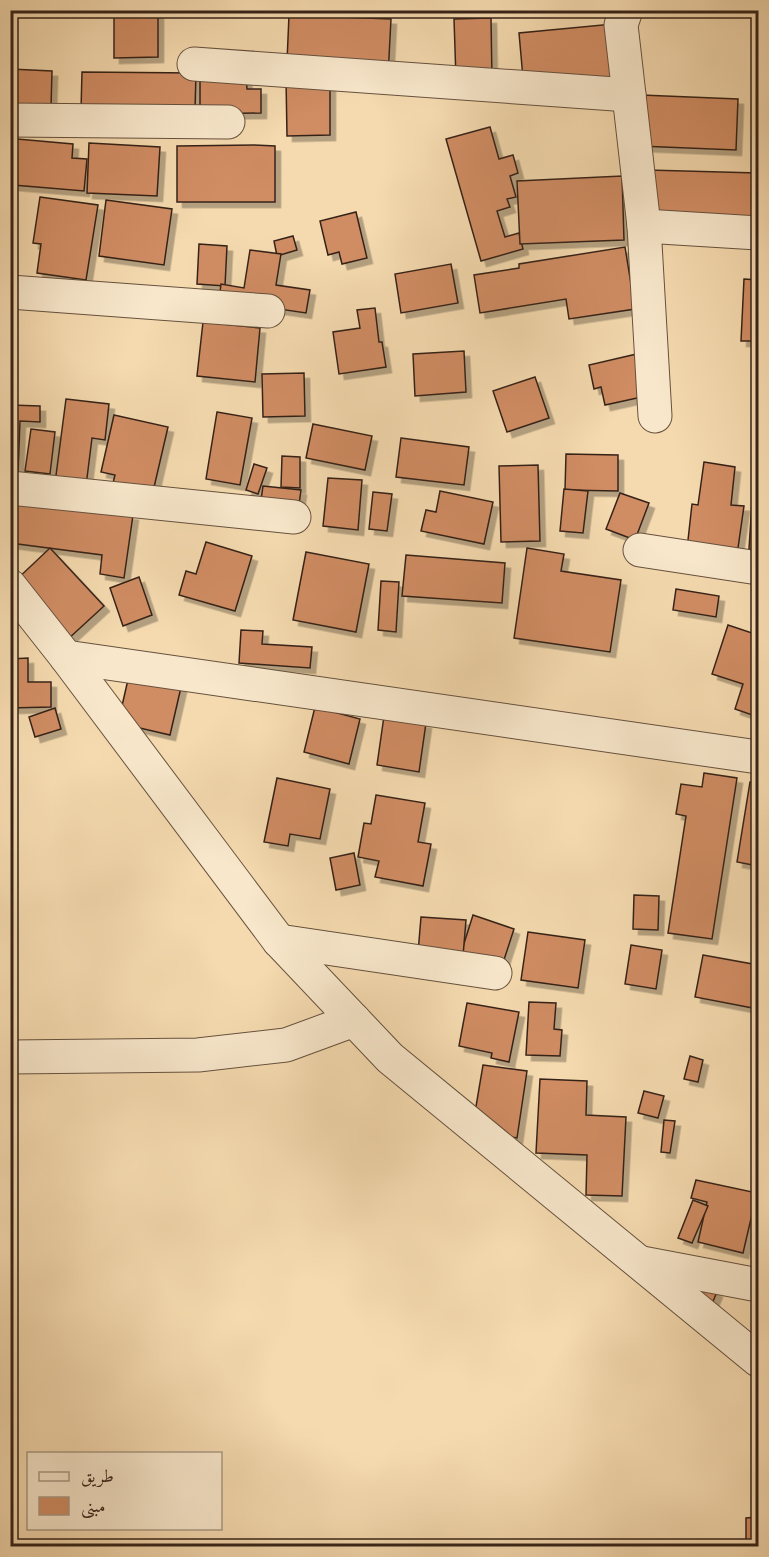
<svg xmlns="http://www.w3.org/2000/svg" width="769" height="1557" font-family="'Libre Caslon Text',Amiri,serif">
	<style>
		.building { fill: #d08c63; stroke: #362319; stroke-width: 1.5; filter: url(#shadow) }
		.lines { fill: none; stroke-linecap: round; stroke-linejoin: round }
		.minor-casing { stroke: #66513e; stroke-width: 35 }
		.minor { stroke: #f8e7cb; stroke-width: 33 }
	</style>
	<defs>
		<filter id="shadow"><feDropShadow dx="5.5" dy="5.5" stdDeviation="0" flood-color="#0004"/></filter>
	</defs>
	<rect width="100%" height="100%" fill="#f5daaf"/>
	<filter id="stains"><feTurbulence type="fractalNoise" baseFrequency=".00333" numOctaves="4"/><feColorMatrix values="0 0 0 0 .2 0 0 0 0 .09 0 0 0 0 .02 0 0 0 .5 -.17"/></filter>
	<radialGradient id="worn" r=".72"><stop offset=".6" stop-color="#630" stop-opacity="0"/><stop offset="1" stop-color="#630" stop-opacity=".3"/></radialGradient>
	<g class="building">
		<polygon points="114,13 158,13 158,57 114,58"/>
		<polygon points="289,15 391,19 388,77 287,61"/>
		<polygon points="491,18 492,78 456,79 454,19"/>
		<polygon points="613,24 618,76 558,82 523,78 519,33"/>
		<polygon points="10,69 52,71 51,108 10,106"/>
		<polygon points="82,72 196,73 195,111 81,110"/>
		<polygon points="246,75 247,89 261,89 261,113 200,114 200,76"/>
		<polygon points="286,79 330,79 330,135 287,136"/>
		<polygon points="641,95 738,99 736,150 639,146"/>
		<polygon points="490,127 499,159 513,155 518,173 510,176 516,197 507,199 510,207 497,211 505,237 519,233 523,249 481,261 446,139"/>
		<polygon points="17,139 73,144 72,158 87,159 84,191 13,185"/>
		<polygon points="89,143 160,147 157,196 87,193"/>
		<polygon points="254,145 275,146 275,202 177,202 177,146"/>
		<polygon points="647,170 758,173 758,221 645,217"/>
		<polygon points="622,176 624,240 520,244 517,181"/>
		<polygon points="40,197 98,205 86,280 37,273 41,244 33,243"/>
		<polygon points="106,200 172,209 164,265 99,256"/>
		<polygon points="356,212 367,258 342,264 339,252 328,255 320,221"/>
		<polygon points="293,236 297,250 277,256 274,241"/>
		<polygon points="199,244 227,246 225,286 197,284"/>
		<polygon points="625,247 635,309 569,319 566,299 480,313 474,275 519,268 519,264"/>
		<polygon points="250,250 281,254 276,285 310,290 306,313 219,300 221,284 244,288"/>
		<polygon points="451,264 458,303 401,313 395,274"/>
		<polygon points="744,279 758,280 758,341 741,341"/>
		<polygon points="375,308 379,342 382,342 386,367 339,374 333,332 360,328 357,310"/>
		<polygon points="203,322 260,328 255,382 197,376"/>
		<polygon points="464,351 466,392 415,396 413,354"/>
		<polygon points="641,353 651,395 605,405 601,387 594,389 589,365"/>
		<polygon points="304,373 305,416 263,417 262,374"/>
		<polygon points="535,377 549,418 507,432 493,391"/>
		<polygon points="66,399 109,404 105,440 92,438 86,486 55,483"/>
		<polygon points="10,405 40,406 40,422 20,421 18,475 10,475"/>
		<polygon points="217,412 252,418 240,485 206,479"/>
		<polygon points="114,415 168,427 152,496 112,487 115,475 101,472"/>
		<polygon points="313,424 372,436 365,470 306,458"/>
		<polygon points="31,429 55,432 50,474 25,471"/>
		<polygon points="401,438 469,447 464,485 396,477"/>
		<polygon points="566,454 618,455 618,491 565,490"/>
		<polygon points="282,456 300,457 300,488 281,487"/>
		<polygon points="704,462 735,467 731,505 744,506 737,555 687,549 692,504 698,505"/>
		<polygon points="254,464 267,468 258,494 246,490"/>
		<polygon points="538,465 540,541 501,542 499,466"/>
		<polygon points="754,470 758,470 758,550 749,549"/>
		<polygon points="328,478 362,480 358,530 323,526"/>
		<polygon points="263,486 301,490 298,512 260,507"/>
		<polygon points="564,489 588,491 583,533 560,531"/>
		<polygon points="440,491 493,502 484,544 421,531 426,510 436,512"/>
		<polygon points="373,492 392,494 387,531 369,529"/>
		<polygon points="620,493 649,503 635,540 606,529"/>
		<polygon points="10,500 133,515 124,578 100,574 102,555 10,543"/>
		<polygon points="206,542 252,556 235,611 179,595 186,571 196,574"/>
		<polygon points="50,548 104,606 67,640 14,582"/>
		<polygon points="527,548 564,554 561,571 621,580 610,652 514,638"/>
		<polygon points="306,552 369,564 356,632 293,620"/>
		<polygon points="406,555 505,563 502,603 402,596"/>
		<polygon points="139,577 152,615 123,626 110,588"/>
		<polygon points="381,581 399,582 396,632 378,630"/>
		<polygon points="676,589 719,596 716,617 673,610"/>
		<polygon points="728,625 758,635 758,717 735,709 743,684 712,674"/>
		<polygon points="241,630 263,631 262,644 312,647 310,668 239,663"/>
		<polygon points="28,658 28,682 51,682 51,707 10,708 10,659"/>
		<polygon points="130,671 182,683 170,735 118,723"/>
		<polygon points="315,707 360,719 349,764 304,752"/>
		<polygon points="55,708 61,729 35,737 29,717"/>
		<polygon points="384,716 426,723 419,772 377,765"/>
		<polygon points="704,773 737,778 712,939 668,933 686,816 676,814 681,784 702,787"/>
		<polygon points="277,778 330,789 320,839 290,834 288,846 264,842"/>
		<polygon points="750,782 758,783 758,866 737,862"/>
		<polygon points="376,795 425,803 418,842 431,844 423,886 375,877 379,861 358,857 364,823 371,824"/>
		<polygon points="354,853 360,885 336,890 330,858"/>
		<polygon points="634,895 659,896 658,930 633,929"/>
		<polygon points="473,915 514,929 502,966 461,953"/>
		<polygon points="421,917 466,920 463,956 418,953"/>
		<polygon points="528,932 585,940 578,988 521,980"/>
		<polygon points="631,945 662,950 656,989 625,984"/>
		<polygon points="703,955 758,965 758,1009 695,997"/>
		<polygon points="529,1002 556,1003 554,1029 562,1030 560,1056 526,1055"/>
		<polygon points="467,1003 519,1012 509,1062 491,1058 492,1053 459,1046"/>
		<polygon points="690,1056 703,1060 698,1082 684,1079"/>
		<polygon points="483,1065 527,1071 517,1138 472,1130"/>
		<polygon points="540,1079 587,1081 586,1115 626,1117 622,1196 586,1195 587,1155 536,1153"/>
		<polygon points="644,1091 664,1096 658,1118 638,1113"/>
		<polygon points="664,1120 675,1121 670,1153 661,1152"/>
		<polygon points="696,1180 757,1193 743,1253 698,1242 707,1202 691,1198"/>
		<polygon points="693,1200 708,1206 692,1243 678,1238"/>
		<polygon points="695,1282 717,1292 711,1306 689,1295"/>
		<polygon points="758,1517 758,1543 746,1543 746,1518"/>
	</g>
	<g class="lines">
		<defs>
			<g id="minor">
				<polyline points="626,10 621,25 644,226 655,416"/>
				<polyline points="194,64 629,95"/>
				<polyline points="10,120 228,122"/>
				<polyline points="644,226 758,233"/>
				<polyline points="10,292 268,311"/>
				<polyline points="10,488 294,517"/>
				<polyline points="640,550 758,568"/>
				<polyline points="10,586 66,657 279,941 390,1058 758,1360"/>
				<polyline points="66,657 758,757"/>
				<polyline points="279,941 495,973"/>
				<polyline points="10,1057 198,1055 286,1045 354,1020"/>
				<polyline points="642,1263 758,1285"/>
			</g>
		</defs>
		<use href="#minor" class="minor-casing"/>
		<use href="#minor" class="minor"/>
	</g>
	<rect width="769" height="1557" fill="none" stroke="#f5daaf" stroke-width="36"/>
	<rect x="12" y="12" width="745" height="1533" fill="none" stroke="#362319" stroke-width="3"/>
	<rect x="18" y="18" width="733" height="1521" fill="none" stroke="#362319" stroke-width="1.5"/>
	<rect x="27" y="1452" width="195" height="78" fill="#f8e7cb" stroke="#aa9984" stroke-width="1.5"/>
	<rect x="39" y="1472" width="30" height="9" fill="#f8e7cb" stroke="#aa9984" stroke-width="1.5"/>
	<text x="81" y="1482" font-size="18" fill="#362319">طريق</text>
	<rect x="39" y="1497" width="30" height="18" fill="#d08c63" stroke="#aa9984" stroke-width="1.5"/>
	<text x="81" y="1512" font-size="18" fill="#362319">مبنى</text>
	<rect width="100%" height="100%" filter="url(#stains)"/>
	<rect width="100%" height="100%" fill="url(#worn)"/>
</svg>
